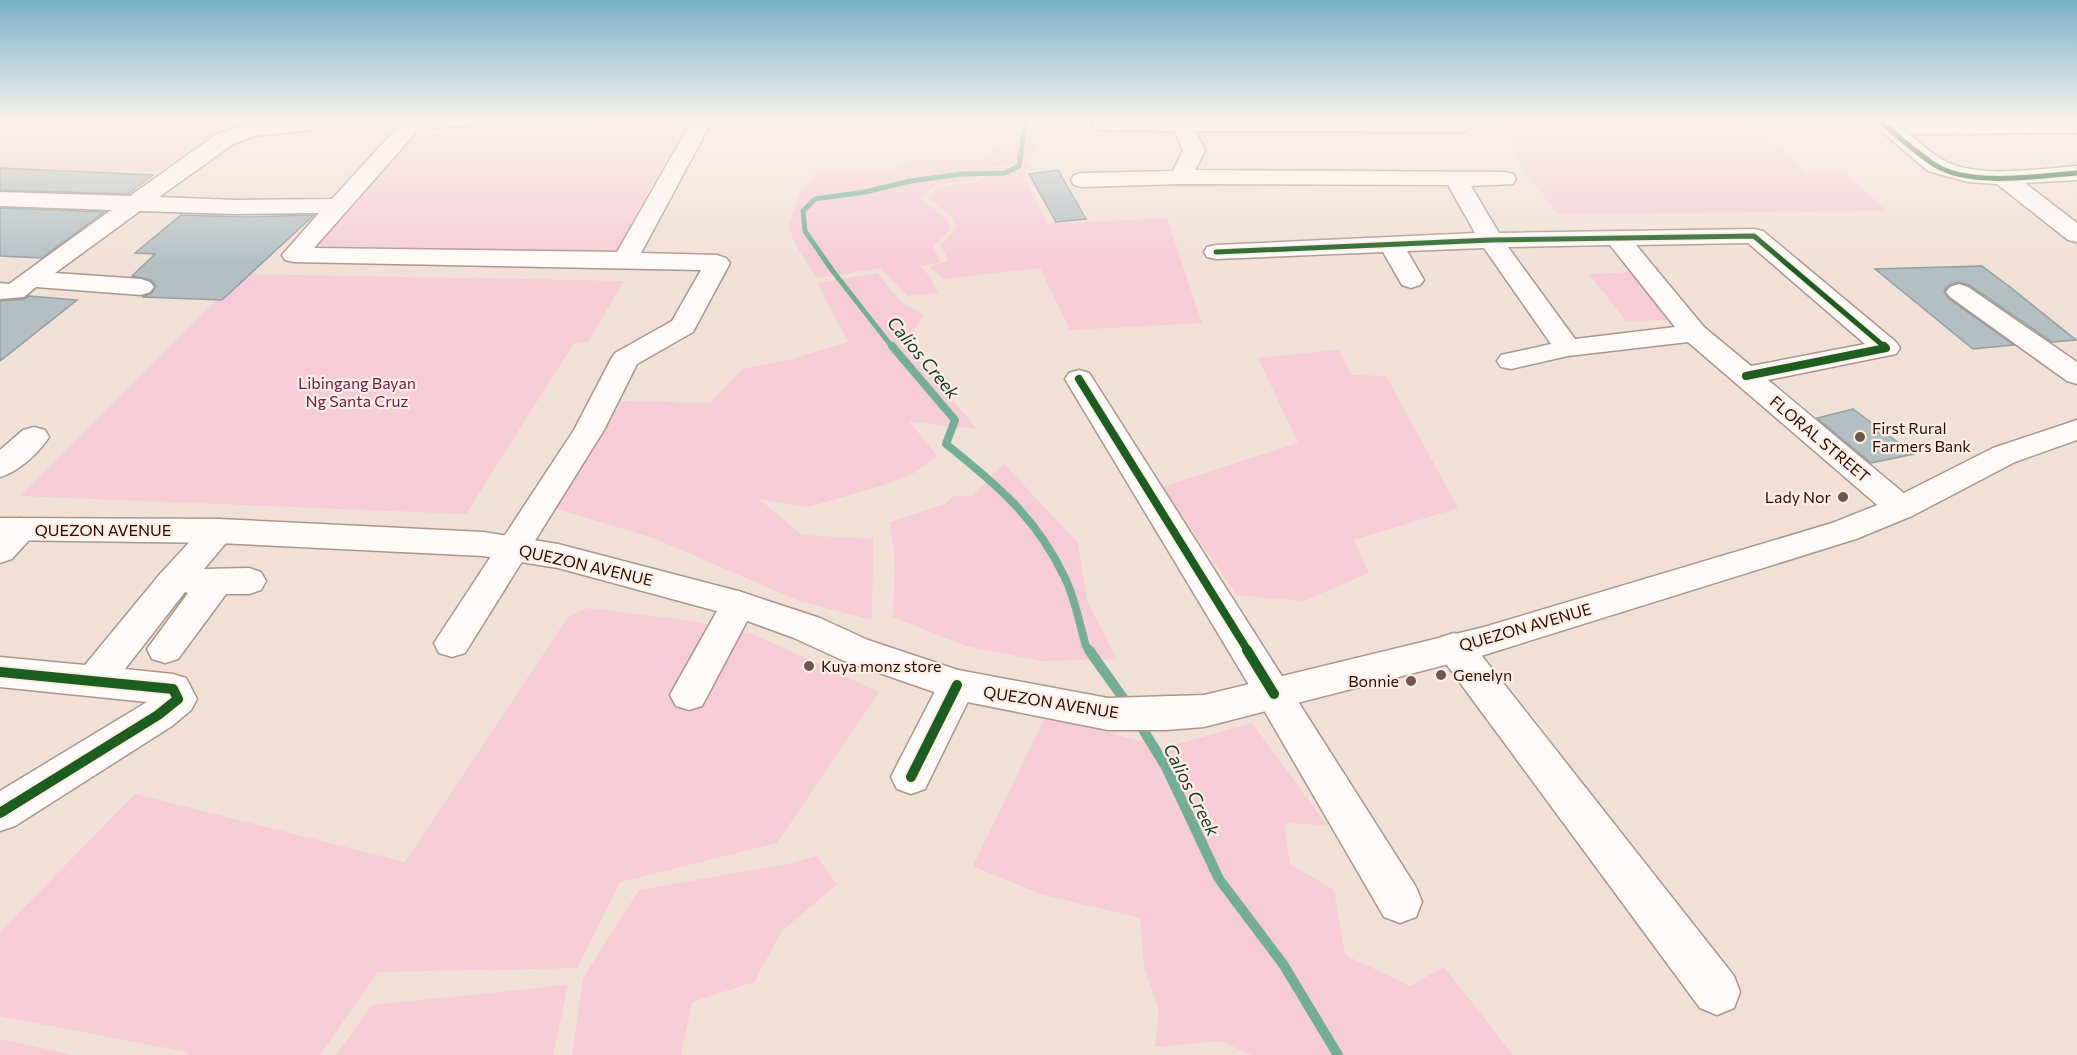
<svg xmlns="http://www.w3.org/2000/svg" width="2077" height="1055" font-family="Commissioner,sans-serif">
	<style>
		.green { fill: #f5ccd7 }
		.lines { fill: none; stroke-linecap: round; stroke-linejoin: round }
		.stream-far2 { stroke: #74ae97; stroke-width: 5 }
		.stream-far1 { stroke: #74ae97; stroke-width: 8 }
		.stream { stroke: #74ae97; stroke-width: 10 }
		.building { fill: #b4bfc2; stroke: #92a0a3; stroke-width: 1.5 }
		.minor-casing { stroke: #ac968a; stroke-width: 3 }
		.major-casing { stroke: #ac968a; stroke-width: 3 }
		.minor { fill: #fdfaf9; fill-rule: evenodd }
		.major { fill: #fdfaf9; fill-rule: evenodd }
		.cycleway-far2-casing { stroke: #feede4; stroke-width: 8 }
		.cycleway-far1-casing { stroke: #feede4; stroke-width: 11 }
		.cycleway-casing { stroke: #feede4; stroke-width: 14 }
		.cycleway-far2 { stroke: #1b5e20; stroke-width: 5 }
		.cycleway-far1 { stroke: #1b5e20; stroke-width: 8 }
		.cycleway { stroke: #1b5e20; stroke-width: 10 }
		.poi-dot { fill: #70574b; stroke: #feede4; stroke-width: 2 }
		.labels { text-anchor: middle; stroke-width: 4.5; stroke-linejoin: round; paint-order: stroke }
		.park-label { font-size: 16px; fill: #6c1849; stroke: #feede4 }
		.poi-label { font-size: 16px; fill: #2a0d00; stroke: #feede4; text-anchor: start }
		.street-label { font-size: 16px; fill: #2a0d00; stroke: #feede4 }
		.water-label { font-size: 18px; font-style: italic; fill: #133b2f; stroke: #feede4 }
	</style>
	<rect width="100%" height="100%" fill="#f1e0d6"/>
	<g class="green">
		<polygon points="0,119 234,119 159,171 0,171"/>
		<polygon points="1503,119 1747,119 1806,173 1846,173 1887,211 1557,214 1515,156"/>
		<polygon points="687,122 608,266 299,260 407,133 548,124"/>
		<polygon points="998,142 1033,143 1039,157 988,168 975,180 936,185 919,198 947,219 950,230 933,246 941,262 920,266 930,277 938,293 908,296 880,268 817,278 795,244 788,226 800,193 816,173 891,172 913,159 966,160 989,158"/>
		<polygon points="1029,163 1023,174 1047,224 1167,218 1202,323 1070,330 1040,268 943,279 930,267 948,260 941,245 957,228 954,218 926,197 939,187 979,181 996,169"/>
		<polygon points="1637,272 1676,320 1626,321 1589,274"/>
		<polygon points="877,273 901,302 924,315 905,344 977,429 909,421 937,456 914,473 884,485 808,507 759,499 802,535 873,539 872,620 799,601 656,539 551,507 623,401 710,403 742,369 789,360 848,342 817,283"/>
		<polygon points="243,274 624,281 588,342 574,343 466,514 21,496"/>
		<polygon points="1338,350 1352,375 1386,376 1458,508 1354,540 1369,573 1303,601 1237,595 1162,487 1298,443 1258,358"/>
		<polygon points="1004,464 1078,543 1087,601 1117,659 1042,661 966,646 893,617 895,561 890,522 945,504 954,496 972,496"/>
		<polygon points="587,608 692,621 755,635 879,692 777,843 620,882 577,968 378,972 320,1055 188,1055 187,1052 0,1016 0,932 135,794 405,862 568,617"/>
		<polygon points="1046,715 1164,748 1252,723 1327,825 1284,823 1290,864 1334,890 1345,955 1410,986 1444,967 1513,1055 1251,1055 1221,1041 1155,1047 1159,1009 1144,968 1140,918 1040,894 973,866"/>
		<polygon points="816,856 837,884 782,931 754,982 692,1002 681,1055 572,1055 583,978 639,890 788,864"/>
		<polygon points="568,985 553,1055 336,1055 372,1005"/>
		<polygon points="0,1039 74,1055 0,1055"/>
	</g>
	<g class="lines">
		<polyline class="stream-far2" points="893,348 832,270 805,231 803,211 815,199 865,192 910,181 962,174 1005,173 1019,166 1026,119"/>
		<path class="stream-far1" d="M 892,346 L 955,420 L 946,444 C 996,484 1036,517 1064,576 C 1075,597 1079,623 1086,646 L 1090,651"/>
		<g class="stream">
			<polyline points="1089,650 1128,705"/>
			<polyline points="1139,723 1166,767 1219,879 1283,964 1338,1055"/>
		</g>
	</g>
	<g class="building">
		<polygon points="0,168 153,175 128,194 0,190"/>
		<polygon points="1058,170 1086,219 1056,222 1029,174"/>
		<polygon points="0,208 104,212 42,258 0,256"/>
		<polygon points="181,215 248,217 314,215 222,300 142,297 152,293 156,286 151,280 132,276 155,254 135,253"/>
		<polygon points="1982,266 2010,287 2076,340 2052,342 1969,285 1958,282 1949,285 1944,291 1948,298 2014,345 1973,349 1875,269"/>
		<polygon points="29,296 77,300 0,361 0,301 24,299"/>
		<polygon points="1853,409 1914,454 1871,463 1817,418"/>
	</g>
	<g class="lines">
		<defs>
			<g id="minor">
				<polygon points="405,119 483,119 480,123 473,125 419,129 314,248 617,252 693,119 713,119 641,253 717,255 726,258 730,263 693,332 637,364 604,430 465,653 452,657 439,653 434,643 574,430 611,359 615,353 672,321 701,270 294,262 285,260 282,255 319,213 235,214 140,211 55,273 141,279 150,282 154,287 150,292 141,295 36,287 24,297 0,299 0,283 9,284 111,210 0,206 0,192 130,196 217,134 251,124 305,120 312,122 315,126 312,130 254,136 233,144 159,197 235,200 332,199"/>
				<path d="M 1096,119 L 1461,120 L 1468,122 L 1471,126 L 1468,130 L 1461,132 L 1196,131 L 1205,151 L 1195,170 L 1505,172 L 1513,174 L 1516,179 L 1513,184 L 1471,186 L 1499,233 L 1754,229 L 1763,231 L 1896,342 L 1900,348 L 1896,354 L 1886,356 L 1768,380 L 1912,500 L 1917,508 L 1912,516 L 1901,519 L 1890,516 L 1688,342 L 1568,356 L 1511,369 L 1501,367 L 1497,361 L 1501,355 L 1551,344 L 1484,248 L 1407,251 L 1424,280 L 1420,285 L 1411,288 L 1402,285 L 1383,252 L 1216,259 L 1207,257 L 1204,252 L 1207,247 L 1216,245 L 1475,233 L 1448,185 L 1181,184 L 1082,187 L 1074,185 L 1071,180 L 1074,175 L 1082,173 L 1173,171 L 1183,151 L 1175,131 L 1102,130 L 1095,128 L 1092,124 ZM 1748,243 L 1865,344 L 1751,366 L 1704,327 L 1636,245 ZM 1610,245 L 1675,327 L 1575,339 L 1508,247 Z"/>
				<path d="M 1867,119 L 1890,119 L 1893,122 L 2077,121 L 2077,133 L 1909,134 C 1921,143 1933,156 1947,162 C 1981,178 2039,169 2077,166 L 2077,180 L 2025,183 L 2077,223 L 2077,242 L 2068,240 L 1997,184 L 1968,182 L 1928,171 Z"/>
				<polygon points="1959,284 1968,287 2077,362 2077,384 2067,381 1950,297 1946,292 1950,287"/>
				<polygon points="1079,370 1089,373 1093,379 1416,887 1422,902 1416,917 1400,923 1384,917 1261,705 1065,379 1069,373"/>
				<path d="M 34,427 L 45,430 L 49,437 C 39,453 18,472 0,477 L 0,450 L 23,430 Z"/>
				<polygon points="21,518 33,522 38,530 12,559 0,563 0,531 9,522"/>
				<polygon points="219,519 231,523 236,531 204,569 249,568 261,572 266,581 261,590 249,594 226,594 178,659 165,663 152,659 147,649 188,593 185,592 125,669 173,674 186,678 197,699 191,710 172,726 15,826 0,831 0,791 147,702 0,687 0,657 85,665 160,574 207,523"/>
				<polygon points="738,591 750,595 756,604 702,706 689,710 676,706 670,695 676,684 726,595"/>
				<polygon points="1454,633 1467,637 1734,976 1740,992 1734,1008 1717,1015 1700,1008 1441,657 1436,647 1441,637"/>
				<polygon points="957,670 970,674 976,685 925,789 911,794 897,789 891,777 897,765 944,674"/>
			</g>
			<polygon id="major" points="2077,420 2077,440 2015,462 1912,516 1856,539 1484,655 1204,727 1166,730 1108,730 957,700 842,660 794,638 731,615 558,568 483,556 219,543 0,540 0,518 219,519 483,532 558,544 738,591 820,618 868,640 958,670 1108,698 1204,695 1484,627 1832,523 1890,500 1993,448"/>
		</defs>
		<use href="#minor" class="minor-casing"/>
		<use href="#major" class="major-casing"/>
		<use href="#minor" class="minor"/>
		<use href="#major" class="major"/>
		<defs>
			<g id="cycleway-far2">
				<path d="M 1877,119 C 1896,134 1915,152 1935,165 C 1970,187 2037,176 2077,173"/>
				<polyline points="1216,252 1491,240 1754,236 1886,348"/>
			</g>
			<g id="cycleway-far1">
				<polyline points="1746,376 1886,348 1884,346"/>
				<polyline points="1079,379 1248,651"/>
			</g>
			<g id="cycleway">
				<polyline points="1247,650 1274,694"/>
				<polyline points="0,672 173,689 178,699 158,715 0,813"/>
				<polyline points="911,777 957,685"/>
			</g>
		</defs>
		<use href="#cycleway-far2" class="cycleway-far2-casing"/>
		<use href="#cycleway-far1" class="cycleway-far1-casing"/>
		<use href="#cycleway" class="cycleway-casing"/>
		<use href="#cycleway-far2" class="cycleway-far2"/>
		<use href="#cycleway-far1" class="cycleway-far1"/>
		<use href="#cycleway" class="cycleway"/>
	</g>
	<linearGradient id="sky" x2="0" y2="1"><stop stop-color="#79b2c8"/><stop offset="0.45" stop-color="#f9f1ed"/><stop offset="1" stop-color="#f9f1ed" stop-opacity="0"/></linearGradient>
	<rect width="2077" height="267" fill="url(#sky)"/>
	<g class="poi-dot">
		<circle cx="1860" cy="437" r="6"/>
		<circle cx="1843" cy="497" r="6"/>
		<circle cx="809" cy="666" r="6"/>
		<circle cx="1441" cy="675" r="6"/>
		<circle cx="1411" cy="681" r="6"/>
	</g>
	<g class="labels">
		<g class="park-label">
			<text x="357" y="389">Libingang Bayan<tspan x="357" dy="18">Ng Santa Cruz</tspan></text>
		</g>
		<g class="poi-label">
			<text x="1872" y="434">First Rural<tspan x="1872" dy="18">Farmers Bank</tspan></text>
			<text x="1831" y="503" text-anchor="end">Lady Nor</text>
			<text x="821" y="672">Kuya monz store</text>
			<text x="1453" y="681">Genelyn</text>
			<text x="1399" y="687" text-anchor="end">Bonnie</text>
		</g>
		<g class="street-label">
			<text transform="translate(1820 439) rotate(40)" y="6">FLORAL STREET</text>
			<text x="103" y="536">QUEZON AVENUE</text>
			<text transform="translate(586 565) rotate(13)" y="6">QUEZON AVENUE</text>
			<text transform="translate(1525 627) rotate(-16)" y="6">QUEZON AVENUE</text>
			<text transform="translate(1051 702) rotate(9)" y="6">QUEZON AVENUE</text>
		</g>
		<g class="water-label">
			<text transform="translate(923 358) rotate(50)" y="6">Calios Creek</text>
			<text transform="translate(1191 790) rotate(63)" y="6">Calios Creek</text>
		</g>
	</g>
</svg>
